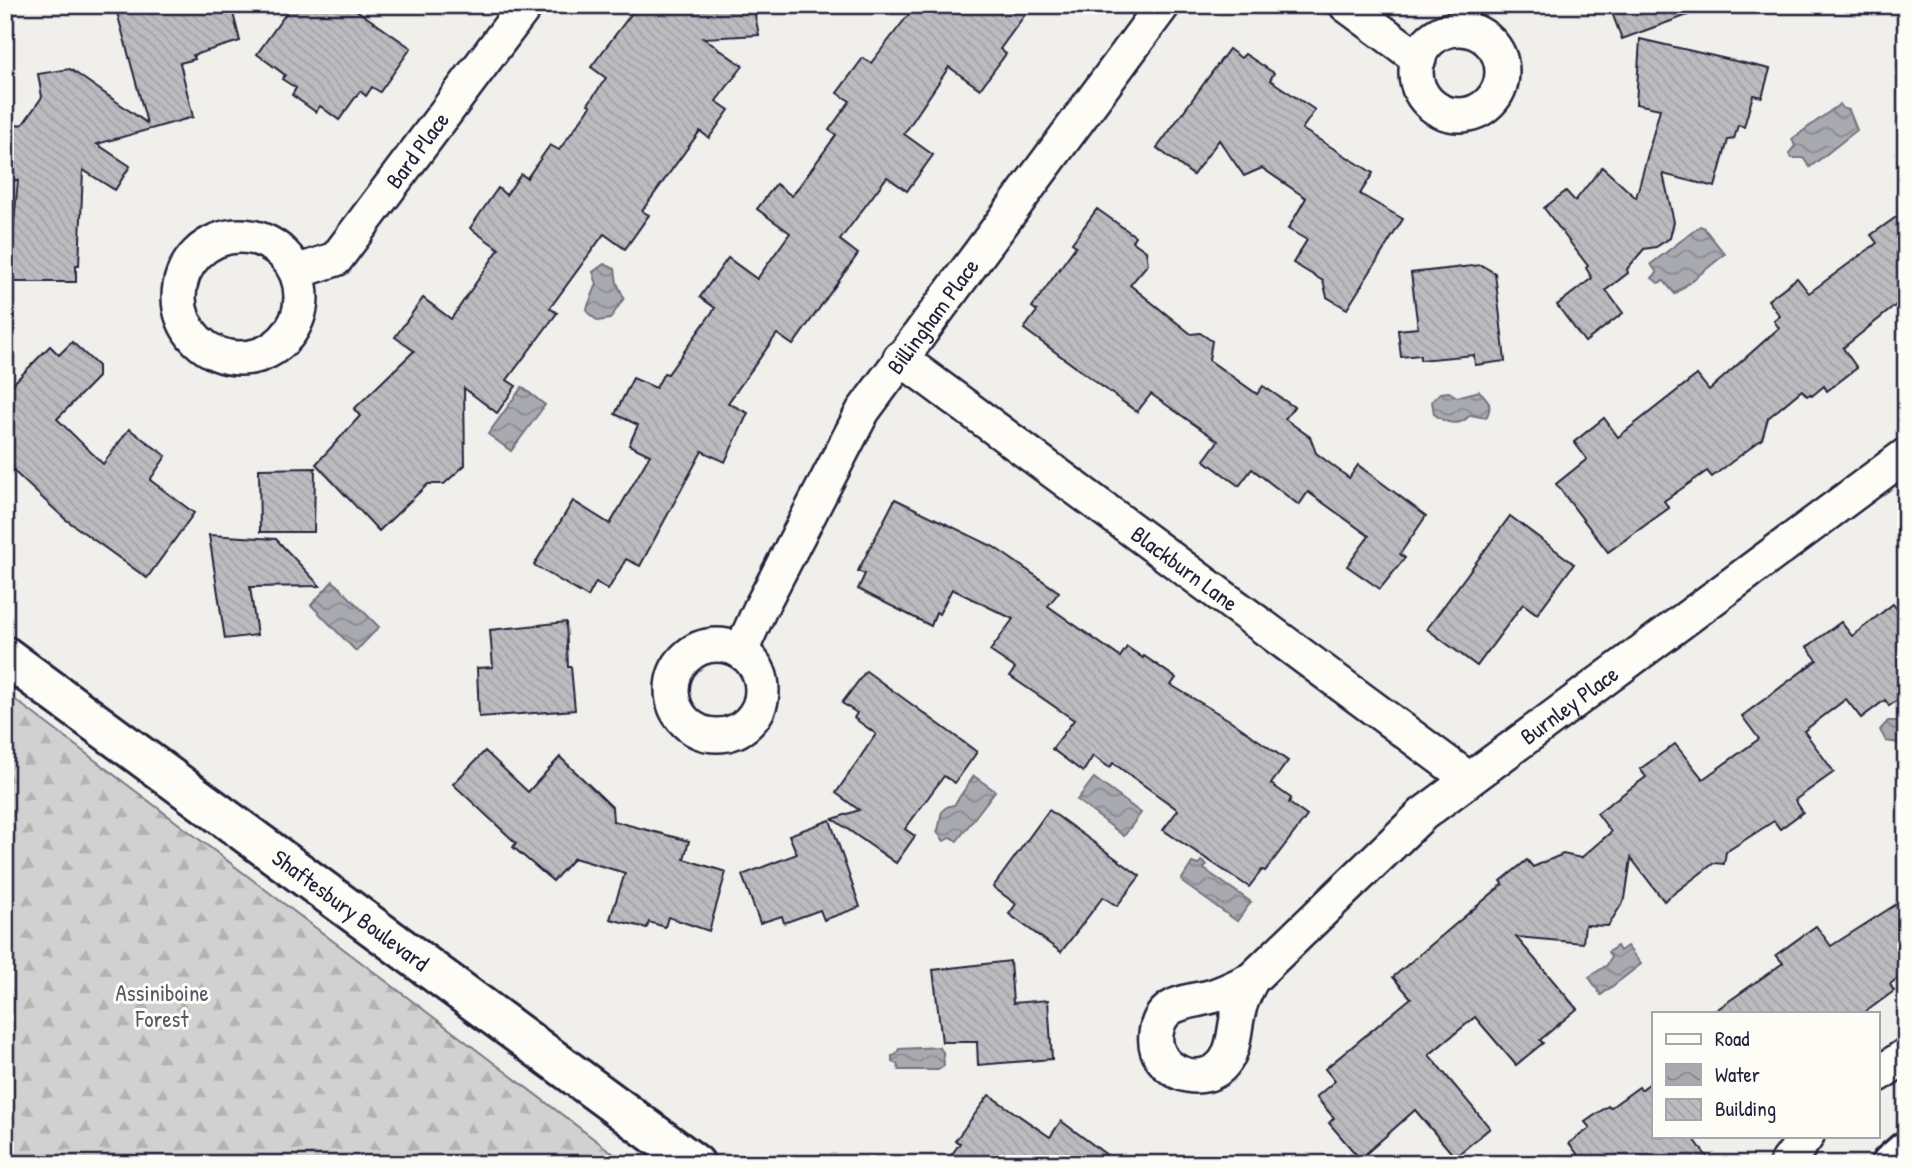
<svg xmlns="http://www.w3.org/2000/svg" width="1911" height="1169" font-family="'Patrick Hand',sans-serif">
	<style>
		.forest { fill: url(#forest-firs); stroke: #7a7a86; stroke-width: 2 }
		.water { fill: url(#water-waves); stroke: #737381; stroke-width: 2 }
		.building { fill: url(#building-back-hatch); stroke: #22223b; stroke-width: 2 }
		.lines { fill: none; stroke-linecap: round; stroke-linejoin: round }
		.minor-casing { stroke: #22223b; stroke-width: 38 }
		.tertiary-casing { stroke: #22223b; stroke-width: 44 }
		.minor { stroke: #fdfcf7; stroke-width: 33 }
		.tertiary { stroke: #fdfcf7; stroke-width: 38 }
		.labels { text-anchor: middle; stroke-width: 6; stroke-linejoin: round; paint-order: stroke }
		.street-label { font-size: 23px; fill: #22223b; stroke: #fdfcf7 }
		.park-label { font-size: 23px; fill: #575768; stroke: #fdfcf7 }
	</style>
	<defs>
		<pattern id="forest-firs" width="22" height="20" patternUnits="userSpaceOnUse" patternTransform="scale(1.75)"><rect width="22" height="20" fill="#d2d1d1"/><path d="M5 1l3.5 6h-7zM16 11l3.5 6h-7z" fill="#b4b3b4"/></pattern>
		<pattern id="water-waves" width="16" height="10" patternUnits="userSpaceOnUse" patternTransform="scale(1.75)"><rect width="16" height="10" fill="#a9a9b0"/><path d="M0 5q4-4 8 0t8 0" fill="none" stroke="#898990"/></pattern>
		<pattern id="building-back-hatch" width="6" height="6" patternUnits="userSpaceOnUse" patternTransform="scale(1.75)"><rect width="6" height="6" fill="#bcbcc0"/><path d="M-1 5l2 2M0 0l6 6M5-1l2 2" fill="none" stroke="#a1a1a6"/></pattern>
	</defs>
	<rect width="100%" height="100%" fill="#f0efec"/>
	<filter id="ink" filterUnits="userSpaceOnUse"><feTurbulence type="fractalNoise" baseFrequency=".0143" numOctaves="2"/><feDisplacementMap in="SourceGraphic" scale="14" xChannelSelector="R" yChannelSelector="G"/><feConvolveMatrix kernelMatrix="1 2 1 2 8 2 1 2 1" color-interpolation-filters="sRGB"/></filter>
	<g filter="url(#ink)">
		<polygon class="forest" points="5,692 627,1164 5,1164"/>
		<g class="water">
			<polygon points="1840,104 1842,108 1849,110 1857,130 1810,167 1803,158 1792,158 1789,153 1795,146 1792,139"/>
			<polygon points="1700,226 1703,227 1725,254 1675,294 1664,281 1658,283 1652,278 1657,273 1651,264"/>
			<polygon points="604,264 615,269 617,283 624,298 610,319 598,321 588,313 587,308 597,284 593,272"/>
			<polygon points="522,387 545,405 511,451 488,434"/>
			<path d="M 1479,391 C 1489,400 1493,405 1486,418 L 1470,415 C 1460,427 1446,424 1434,414 L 1432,401 L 1440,393 L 1449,392 L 1457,397 Z"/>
			<polygon points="333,581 379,627 356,651 311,605"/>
			<polygon points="1888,721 1906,721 1906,744 1886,741 1880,730"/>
			<path d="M 974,776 L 995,791 L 957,841 L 951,837 L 944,841 L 937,832 C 943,821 936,807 954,805 Z"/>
			<polygon points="1094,778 1141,813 1124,836 1077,800"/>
			<polygon points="1201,861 1207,865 1204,869 1251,902 1237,921 1183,883 1182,879 1192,863 1198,865"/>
			<polygon points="1617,946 1620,951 1627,946 1641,964 1601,995 1589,977 1607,965 1611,957 1608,952"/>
			<polygon points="939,1047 943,1052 944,1066 938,1070 899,1070 897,1064 892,1062 892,1056 896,1055 899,1049"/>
		</g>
		<g class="building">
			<polygon points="115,5 231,5 240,41 193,55 195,59 180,63 193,117 97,144 130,166 115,190 83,170 79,265 76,265 76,282 5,282 5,242 12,243 18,180 5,182 5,127 23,124 42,97 38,74 70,69 147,123"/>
			<polygon points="292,5 349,5 411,48 380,92 372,87 366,96 360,91 339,120 320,106 316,112 292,95 296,88 282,79 285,75 257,54"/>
			<polygon points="638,5 753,5 759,35 703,38 743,66 716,101 729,110 709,138 700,131 642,211 649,215 625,249 604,234 550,308 557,313 507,380 516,386 497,413 464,388 465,465 444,484 428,484 379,531 316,464 360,416 354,409 414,351 395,337 423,298 451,319 499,249 470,228 498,188 506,195 521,174 527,178 550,145 559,150 591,106 588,104 606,78 591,67"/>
			<polygon points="916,5 1032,5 1000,49 1006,54 980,89 949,67 904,134 933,155 907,191 887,177 840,240 858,254 793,345 777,334 728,403 748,413 725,462 702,451 640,566 626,559 608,590 596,582 588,597 534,565 573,501 610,524 650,455 629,445 638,425 615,414 633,378 656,388 664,373 668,374 715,308 700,297 728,258 757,279 790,233 757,209 776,184 792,196 836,135 829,130 850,101 837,93 863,58 871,63"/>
			<polygon points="1609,5 1703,5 1704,9 1622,39"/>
			<polygon points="1640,39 1770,69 1762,97 1753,95 1744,127 1738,125 1734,139 1728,140 1715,187 1663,174 1674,222 1670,238 1656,247 1644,249 1627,269 1628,273 1606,290 1623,313 1585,342 1557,305 1592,278 1586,268 1588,266 1544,208 1566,191 1575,201 1602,167 1636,198 1660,109 1636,104"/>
			<polygon points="1229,49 1241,58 1245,54 1274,73 1270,80 1315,110 1302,129 1373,173 1360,194 1403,219 1347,309 1327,297 1323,281 1293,263 1307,240 1288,229 1306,198 1262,168 1244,176 1219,140 1193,175 1157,148"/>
			<polygon points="1097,209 1135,236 1132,241 1146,251 1148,264 1130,285 1191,334 1200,333 1212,341 1209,360 1257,394 1263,386 1294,407 1285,419 1310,437 1316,453 1349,478 1358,465 1426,516 1400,554 1405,558 1380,589 1347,566 1369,536 1308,492 1299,505 1252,469 1239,486 1204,460 1218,441 1151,394 1137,412 1024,329 1037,311 1032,307 1076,246 1072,243"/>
			<polygon points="1906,210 1906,297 1843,348 1857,368 1827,391 1824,386 1812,396 1810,394 1807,396 1802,390 1768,418 1762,439 1712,477 1707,471 1664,501 1669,508 1608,552 1556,484 1587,459 1574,442 1604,418 1618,437 1697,375 1709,390 1779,328 1774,321 1780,316 1768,300 1797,278 1809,293 1877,243 1871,235"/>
			<polygon points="1481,265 1495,273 1505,361 1475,365 1474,355 1420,360 1420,355 1401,357 1398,330 1418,328 1411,273"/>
			<polygon points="72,342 98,366 98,377 57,419 103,464 129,429 166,456 150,480 194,513 147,578 65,519 5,463 5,392 50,346 59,355"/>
			<polygon points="315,468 314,532 260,532 259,469"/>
			<polygon points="895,499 994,547 1059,592 1048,606 1120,657 1127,647 1143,658 1144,656 1176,678 1171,685 1231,721 1288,761 1271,784 1291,798 1289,803 1307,816 1265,871 1262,870 1249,887 1163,830 1178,810 1113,763 1110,768 1093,756 1083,772 1052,749 1074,720 1010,676 1015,668 990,651 1013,619 952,589 939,614 936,612 931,626 858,589 865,574 858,571"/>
			<polygon points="1510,516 1574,564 1537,614 1523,604 1477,666 1427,629"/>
			<polygon points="209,535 276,539 320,586 250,587 257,635 225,639"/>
			<polygon points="1893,604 1906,621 1906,694 1889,706 1885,700 1861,718 1846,699 1804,731 1834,772 1795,800 1803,812 1780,829 1774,821 1726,852 1724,864 1714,863 1664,901 1631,858 1625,899 1608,926 1585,925 1583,943 1516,937 1577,1009 1540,1040 1543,1043 1516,1065 1475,1017 1429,1055 1490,1128 1455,1157 1415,1110 1360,1159 1329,1123 1334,1118 1316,1097 1335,1081 1325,1069 1411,998 1393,977 1503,884 1501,881 1527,860 1533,867 1563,854 1581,858 1611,832 1597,813 1646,777 1640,769 1675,744 1703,779 1759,739 1742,716 1817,660 1807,647 1841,622 1852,636"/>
			<polygon points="566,622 568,667 571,667 575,710 479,717 477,668 493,667 490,630"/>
			<polygon points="866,671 977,752 955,783 944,776 905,829 915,836 896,863 833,819 859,810 836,793 876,734 854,718 857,713 842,703"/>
			<polygon points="485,751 528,792 560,757 612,807 613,821 689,841 684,859 726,872 709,931 668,917 665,927 649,922 647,928 610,919 625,873 574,858 553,881 513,847 516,843 453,784"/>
			<polygon points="1049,810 1140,876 1117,906 1103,897 1061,952 1009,914 1016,904 993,887"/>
			<polygon points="830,820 860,907 824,920 820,910 784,923 782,916 760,923 742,875 797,854 789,835"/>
			<polygon points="1906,898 1906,972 1890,984 1894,991 1864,1013 1712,1013 1783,963 1776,955 1816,926 1831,946"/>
			<polygon points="1010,961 1013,1003 1048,1000 1052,1059 978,1065 977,1042 942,1042 933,970"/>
			<polygon points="1654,1080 1654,1136 1692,1136 1712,1164 1585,1164 1569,1143 1590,1128 1585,1122 1608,1106 1610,1108 1639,1087 1641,1090"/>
			<polygon points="989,1095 1050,1137 1061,1121 1119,1164 945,1164 960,1143 955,1141"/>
		</g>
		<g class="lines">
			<defs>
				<g id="minor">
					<polyline points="1346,5 1419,59"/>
					<circle cx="1459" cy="72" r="43"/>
					<circle cx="240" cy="297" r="61"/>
					<path id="s1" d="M 296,272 L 336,259 L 526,5"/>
					<path id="s2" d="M 900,358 L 1469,779"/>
					<circle cx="717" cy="690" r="45"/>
					<path id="s3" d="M 741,651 L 760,609 L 863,411 L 1163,5"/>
					<path id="s4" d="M 1252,979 L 1423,814 L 1906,455"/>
					<path d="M 1252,979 C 1246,990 1240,1001 1238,1014 C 1234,1029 1235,1046 1226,1060 C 1205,1092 1151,1072 1156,1034 C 1160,1000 1189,1003 1213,996 C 1226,992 1239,985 1252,979 Z"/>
					<polyline points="1878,1075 1906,1055"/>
					<polyline points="1786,1164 1807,1136"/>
				</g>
				<g id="tertiary">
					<path id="s5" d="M 5,656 L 695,1164"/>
					<polyline points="1891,1164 1906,1151"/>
				</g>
			</defs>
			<use href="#minor" class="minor-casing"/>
			<use href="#tertiary" class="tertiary-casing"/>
			<use href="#minor" class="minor"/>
			<use href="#tertiary" class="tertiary"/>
		</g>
	</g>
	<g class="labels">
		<g class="street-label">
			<text dy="8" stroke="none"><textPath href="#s1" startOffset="178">Bard Place</textPath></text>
			<text dy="8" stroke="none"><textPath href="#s3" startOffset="387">Billingham Place</textPath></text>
			<text dy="8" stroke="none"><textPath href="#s2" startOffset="354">Blackburn Lane</textPath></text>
			<text dy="8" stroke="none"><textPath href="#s4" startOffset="420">Burnley Place</textPath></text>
			<text dy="8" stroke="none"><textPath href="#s5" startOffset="429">Shaftesbury Boulevard</textPath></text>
		</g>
		<g class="park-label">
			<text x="162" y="1001">Assiniboine<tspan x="162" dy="26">Forest</tspan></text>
		</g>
	</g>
	<rect width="1911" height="1169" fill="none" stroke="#fdfcf7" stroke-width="28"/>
	<rect x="14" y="14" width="1883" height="1141" fill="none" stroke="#22223b" stroke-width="2.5" filter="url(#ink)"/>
	<rect x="1652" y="1012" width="228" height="126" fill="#fdfcf7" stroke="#a5a5ac" stroke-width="2"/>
	<rect x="1666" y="1034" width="35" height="10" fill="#fdfcf7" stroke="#a5a5ac" stroke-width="2"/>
	<text x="1715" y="1046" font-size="21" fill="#22223b">Road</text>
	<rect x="1666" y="1064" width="35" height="21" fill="url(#water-waves)" stroke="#a5a5ac" stroke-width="2"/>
	<text x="1715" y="1082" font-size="21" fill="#22223b">Water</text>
	<rect x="1666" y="1099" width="35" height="21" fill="url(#building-back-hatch)" stroke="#a5a5ac" stroke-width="2"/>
	<text x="1715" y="1116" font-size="21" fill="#22223b">Building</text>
</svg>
